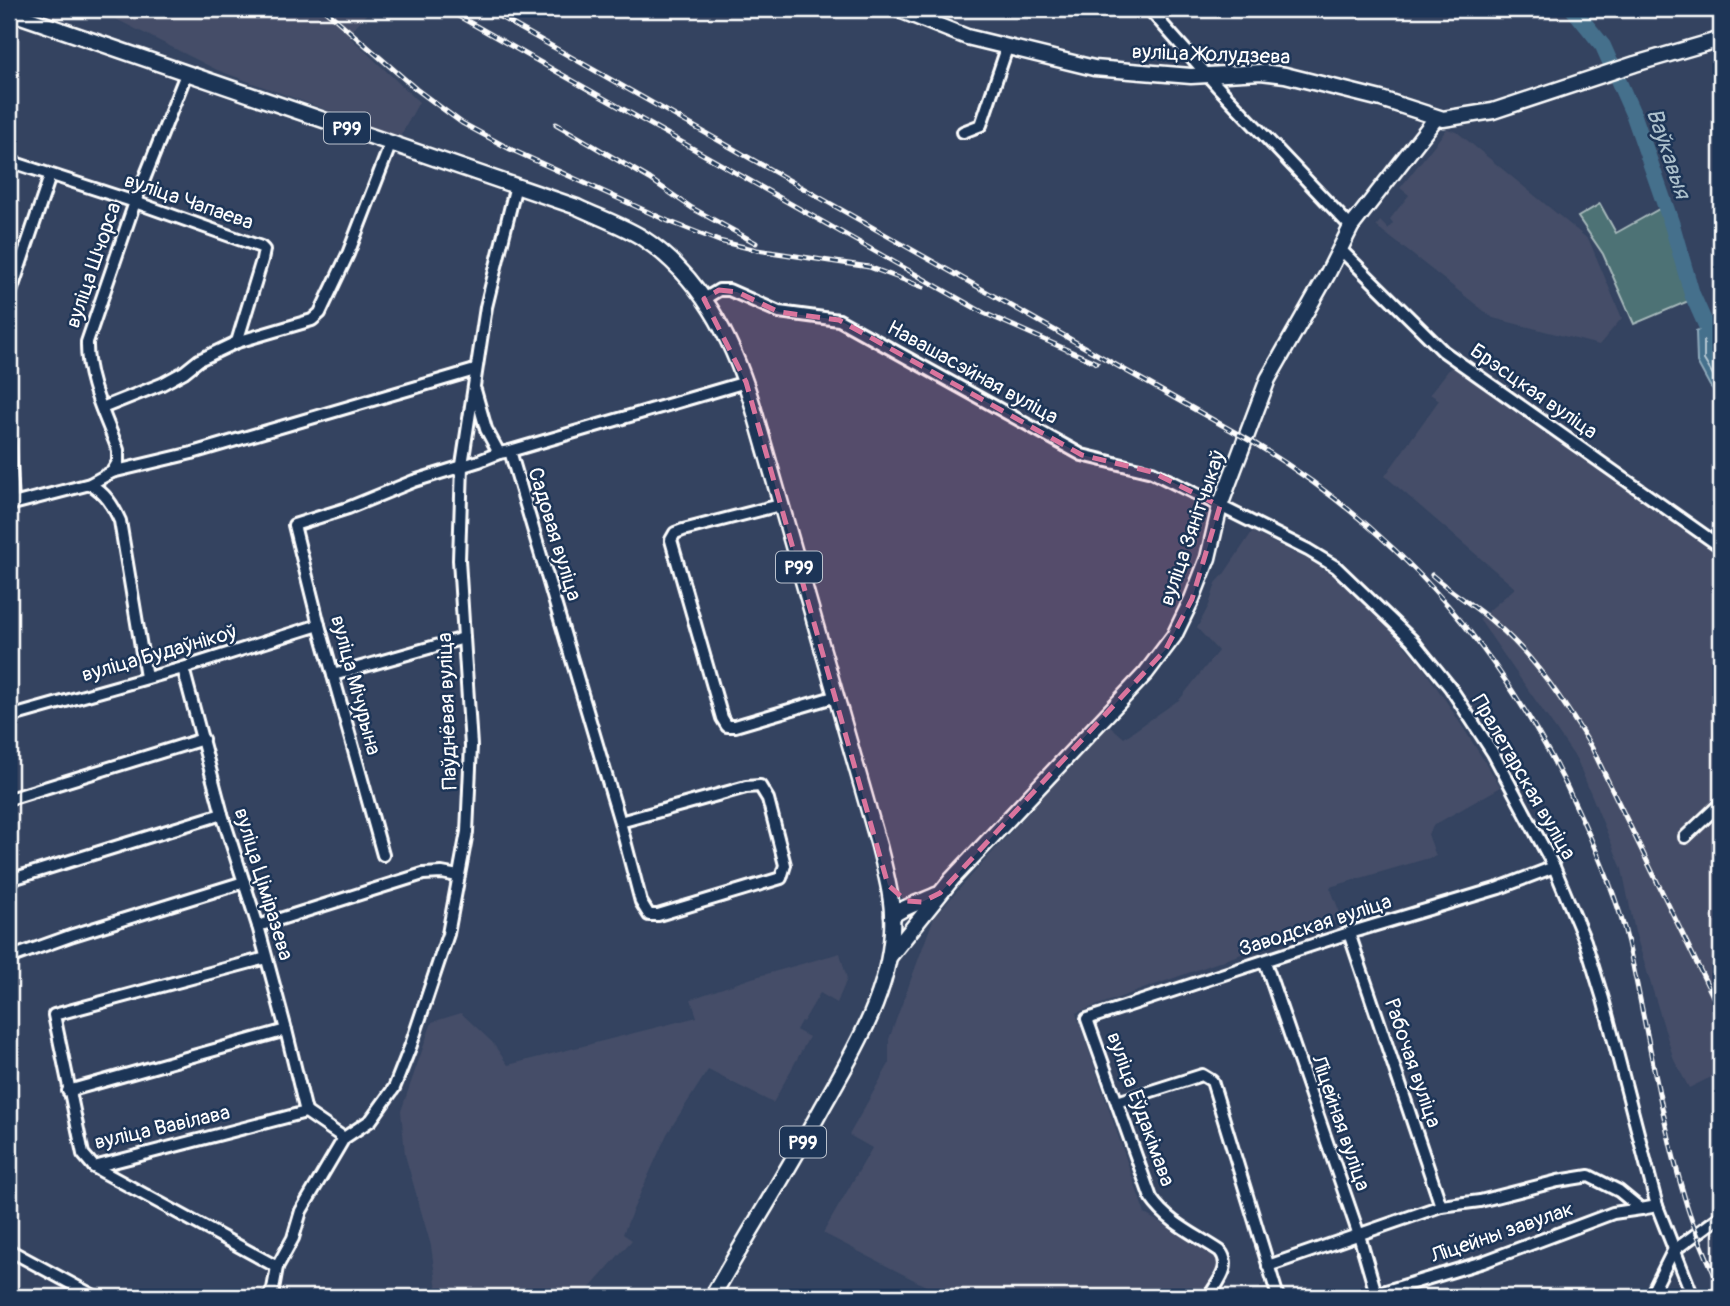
<svg xmlns="http://www.w3.org/2000/svg" width="1730" height="1306" font-family="Pangolin,sans-serif">
	<style>
		.built { fill: #444d67 }
		.green { fill: #4d7274; stroke: #a6b8ba; stroke-width: 2 }
		.water { fill: #45708c; stroke: #8fa9ba; stroke-width: 2 }
		.lines { fill: none; stroke-linecap: round; stroke-linejoin: round }
		.shore { stroke: #b5c6d1; stroke-width: 2 }
		.river { stroke: #45708c; stroke-width: 16 }
		.minor-casing { stroke: #fff; stroke-width: 16 }
		.major-casing { stroke: #fff; stroke-width: 19 }
		.minor { stroke: #1d3557; stroke-width: 10 }
		.major { stroke: #1d3557; stroke-width: 14 }
		.rail-casing { stroke: #fff; stroke-width: 5 }
		.rail { stroke: #1d3557; stroke-width: 2.5; stroke-dasharray: 8; stroke-linecap: butt }
		.marked { fill: #da749d; fill-opacity: 0.2; stroke: #da749d; stroke-width: 5; stroke-dasharray: 14 9; stroke-linejoin: round }
		.labels { text-anchor: middle; stroke-width: 5; stroke-linejoin: round; paint-order: stroke }
		.shield { fill: #1d3557; stroke: #bbc2cd; stroke-width: 2 }
		.shield-label { font-size: 19px; font-weight: bold; fill: #fff }
		.street-label { font-size: 21px; fill: #fff; stroke: #1d3557 }
		.water-label { font-size: 23px; font-style: italic; fill: #abbfcb; stroke: #1d3557 }
	</style>
	<rect width="100%" height="100%" fill="#344360"/>
	<filter id="ink" filterUnits="userSpaceOnUse"><feTurbulence type="fractalNoise" baseFrequency=".0143" numOctaves="2"/><feDisplacementMap in="SourceGraphic" scale="14" xChannelSelector="R" yChannelSelector="G"/><feConvolveMatrix kernelMatrix="1 2 1 2 8 2 1 2 1" color-interpolation-filters="sRGB"/></filter>
	<g filter="url(#ink)">
		<g class="built">
			<polygon points="96,9 367,9 369,11 348,35 419,102 400,137 217,70"/>
			<polygon points="1447,129 1457,132 1589,240 1622,318 1599,345 1493,318 1376,226 1380,221 1388,229 1393,223 1390,219 1409,195 1400,188"/>
			<polygon points="1454,363 1721,554 1721,1072 1689,1088 1674,1060 1635,932 1622,869 1577,760 1479,619 1515,588 1385,476 1439,400 1430,394"/>
			<polygon points="1252,532 1309,560 1331,574 1349,589 1397,637 1422,666 1448,704 1501,787 1434,825 1428,834 1436,856 1330,887 1342,918 1076,1013 1145,1214 1222,1258 1200,1297 947,1297 823,1233 872,1148 849,1135 889,1064 889,1039 934,917 1108,724 1124,738 1180,699 1218,651 1197,628 1209,605 1216,583 1224,574"/>
			<polygon points="840,953 847,979 837,1003 820,993 803,1022 801,1021 796,1030 809,1037 773,1103 708,1070 667,1134 632,1212 623,1234 632,1240 582,1297 438,1297 431,1246 405,1155 401,1111 432,1022 461,1013 492,1042 508,1065 697,1017 691,999 752,978"/>
		</g>
		<polygon class="green" points="1600,204 1616,233 1661,208 1691,300 1634,324 1603,254 1578,217"/>
		<polygon class="water" points="1713,325 1721,333 1721,399 1710,386 1697,362 1696,331"/>
		<g class="lines">
			<polyline class="shore" points="1721,337 1710,333 1704,338 1704,360 1721,388"/>
			<polyline class="river" points="1573,9 1603,46 1634,116 1672,225 1692,294 1721,359"/>
			<defs>
				<g id="minor">
					<polyline points="1149,9 1217,86 1351,227"/>
					<polyline points="963,132 981,125 1007,48"/>
					<polyline points="9,161 135,202 261,247 264,250 262,260 237,342"/>
					<polyline points="1340,249 1443,351 1721,547"/>
					<polyline points="9,298 50,176"/>
					<polyline points="704,299 719,290 729,290 779,312 839,320 1082,455 1152,472 1308,550 1336,567 1412,640 1450,687 1493,753 1554,867 1585,941 1603,999 1657,1206 1693,1297"/>
					<polyline points="475,390 486,429 499,453"/>
					<polyline points="102,408 162,384 184,372 199,360 237,342 312,320 320,313 348,254 391,143"/>
					<polyline points="9,428 13,504"/>
					<path d="M 112,472 L 118,462 L 118,450 C 105,415 86,380 87,342 L 135,202 L 186,74"/>
					<path d="M 90,484 C 105,493 113,505 120,521 L 146,677"/>
					<polyline points="9,505 90,484 112,472 192,453 475,370"/>
					<polyline points="780,505 683,530 675,533 671,540 722,718 727,726 735,726 837,696"/>
					<polyline points="183,668 222,814 258,926 286,1030 306,1112"/>
					<polyline points="333,675 464,638"/>
					<polyline points="9,717 183,668 319,625"/>
					<polyline points="9,799 203,739"/>
					<polyline points="620,822 641,902 649,915 658,915 781,878 785,865 768,799 760,786 746,787 620,822 510,451 746,382"/>
					<polyline points="1685,837 1721,803"/>
					<polyline points="383,855 319,625 294,525 348,508 414,481 479,461 499,453 510,451"/>
					<polyline points="9,880 222,814"/>
					<polyline points="258,926 423,874 442,873 458,876"/>
					<polyline points="1349,933 1441,1206"/>
					<polyline points="9,958 73,935 244,882"/>
					<polyline points="266,958 54,1015 83,1154 94,1167 306,1112 344,1138"/>
					<polyline points="1265,962 1359,1235 1377,1297"/>
					<polyline points="68,1091 286,1030"/>
					<polyline points="1117,1102 1202,1075 1212,1081 1278,1297"/>
					<polyline points="94,1167 277,1267"/>
					<polyline points="9,1250 96,1297"/>
					<polyline points="1268,1266 1441,1206 1480,1201 1558,1181 1589,1176 1619,1191 1641,1209 1657,1206"/>
					<polyline points="1376,1294 1483,1262 1613,1213 1641,1209"/>
					<polyline points="268,1297 273,1289 277,1267 293,1238 301,1211 344,1138 371,1120 394,1088 411,1045 448,934 467,832 471,746 459,560 462,465 486,307 516,185"/>
					<path d="M 1209,1297 C 1217,1282 1233,1267 1220,1251 C 1196,1235 1168,1223 1151,1198 L 1087,1019 L 1349,933 L 1499,888 L 1554,867"/>
					<polyline points="1650,1297 1673,1251 1721,1216"/>
				</g>
				<g id="major">
					<polyline points="897,9 967,37 1094,68 1191,76 1261,72 1285,75 1381,99 1443,119 1493,111 1635,64 1721,39"/>
					<path d="M 9,12 L 577,207 C 598,217 621,225 641,237 C 700,275 732,338 752,403 L 879,846 C 886,874 894,902 892,931 C 889,995 853,1053 822,1108 C 787,1172 748,1234 712,1297"/>
					<path d="M 892,916 C 906,905 920,903 936,895"/>
					<polyline points="890,956 952,879 1146,673 1174,636 1192,599 1208,558 1220,506 1268,379 1327,275 1351,227 1436,118"/>
				</g>
			</defs>
			<use href="#minor" class="minor-casing"/>
			<use href="#major" class="major-casing"/>
			<use href="#minor" class="minor"/>
			<use href="#major" class="major"/>
			<defs>
				<g id="rail">
					<polyline points="324,9 416,89 462,123 510,149 668,221 719,241 757,250 869,267 923,287"/>
					<polyline points="446,9 984,313 1097,363"/>
					<path d="M 486,9 L 1254,443 C 1405,535 1510,658 1582,819 C 1600,859 1618,900 1628,943 C 1648,1031 1661,1120 1687,1206 C 1696,1235 1709,1262 1721,1289"/>
					<polyline points="556,124 650,179 692,208 756,243"/>
					<path d="M 1432,575 C 1451,592 1473,605 1492,621 C 1534,655 1564,702 1592,748 L 1721,1013"/>
				</g>
			</defs>
			<use href="#rail" class="rail-casing"/>
			<use href="#rail" class="rail"/>
		</g>
	</g>
	<path class="marked" d="M 719,290 L 737,292 L 779,312 L 839,320 L 1082,455 L 1152,472 L 1220,506 L 1192,599 L 1166,649 L 940,893 L 922,902 L 906,901 L 888,885 L 746,382 L 704,299 Z"/>
	<g class="labels">
		<g class="shield">
			<rect x="324" y="112.5" width="46" height="31" rx="5"/>
			<rect x="776" y="551.5" width="46" height="31" rx="5"/>
			<rect x="780" y="1126.5" width="46" height="31" rx="5"/>
		</g>
		<g class="shield-label">
			<text x="347" y="135">Р99</text>
			<text x="799" y="574">Р99</text>
			<text x="803" y="1149">Р99</text>
		</g>
		<g class="street-label">
			<text transform="translate(1211 54) rotate(2)" y="7">вуліца Жолудзева</text>
			<text transform="translate(189 201) rotate(19)" y="7">вуліца Чапаева</text>
			<text transform="translate(93 265) rotate(-71)" y="7">вуліца Шчорса</text>
			<text transform="translate(973 372) rotate(29)" y="7">Навашасэйная вуліца</text>
			<text transform="translate(1534 391) rotate(35)" y="7">Брэсцкая вуліца</text>
			<text transform="translate(1192 528) rotate(-71)" y="7">вуліца Зянітчыкаў</text>
			<text transform="translate(555 534) rotate(73)" y="7">Садовая вуліца</text>
			<text transform="translate(159 653) rotate(-16)" y="7">вуліца Будаўнікоў</text>
			<text transform="translate(356 685) rotate(75)" y="7">вуліца Мічурына</text>
			<text transform="translate(447 711) rotate(-92)" y="7">Паўднёвая вуліца</text>
			<text transform="translate(1524 777) rotate(60)" y="7">Пралетарская вуліца</text>
			<text transform="translate(264 884) rotate(73)" y="7">вуліца Ціміразева</text>
			<text transform="translate(1315 925) rotate(-18)" y="7">Заводская вуліца</text>
			<text transform="translate(1413 1063) rotate(71)" y="7">Рабочая вуліца</text>
			<text transform="translate(1141 1109) rotate(70)" y="7">вуліца Еўдакімава</text>
			<text transform="translate(1341 1123) rotate(71)" y="7">Ліцейная вуліца</text>
			<text transform="translate(162 1127) rotate(-13)" y="7">вуліца Вавілава</text>
			<text transform="translate(1502 1232) rotate(-19)" y="7">Ліцейны завулак</text>
		</g>
		<g class="water-label">
			<text transform="translate(1669 153) rotate(71)" y="8">Ваўкавыя</text>
		</g>
	</g>
	<rect width="1730" height="1306" fill="none" stroke="#1d3557" stroke-width="35"/>
	<rect x="18" y="18" width="1695" height="1271" fill="none" stroke="#fff" stroke-width="2.5" filter="url(#ink)"/>
</svg>
